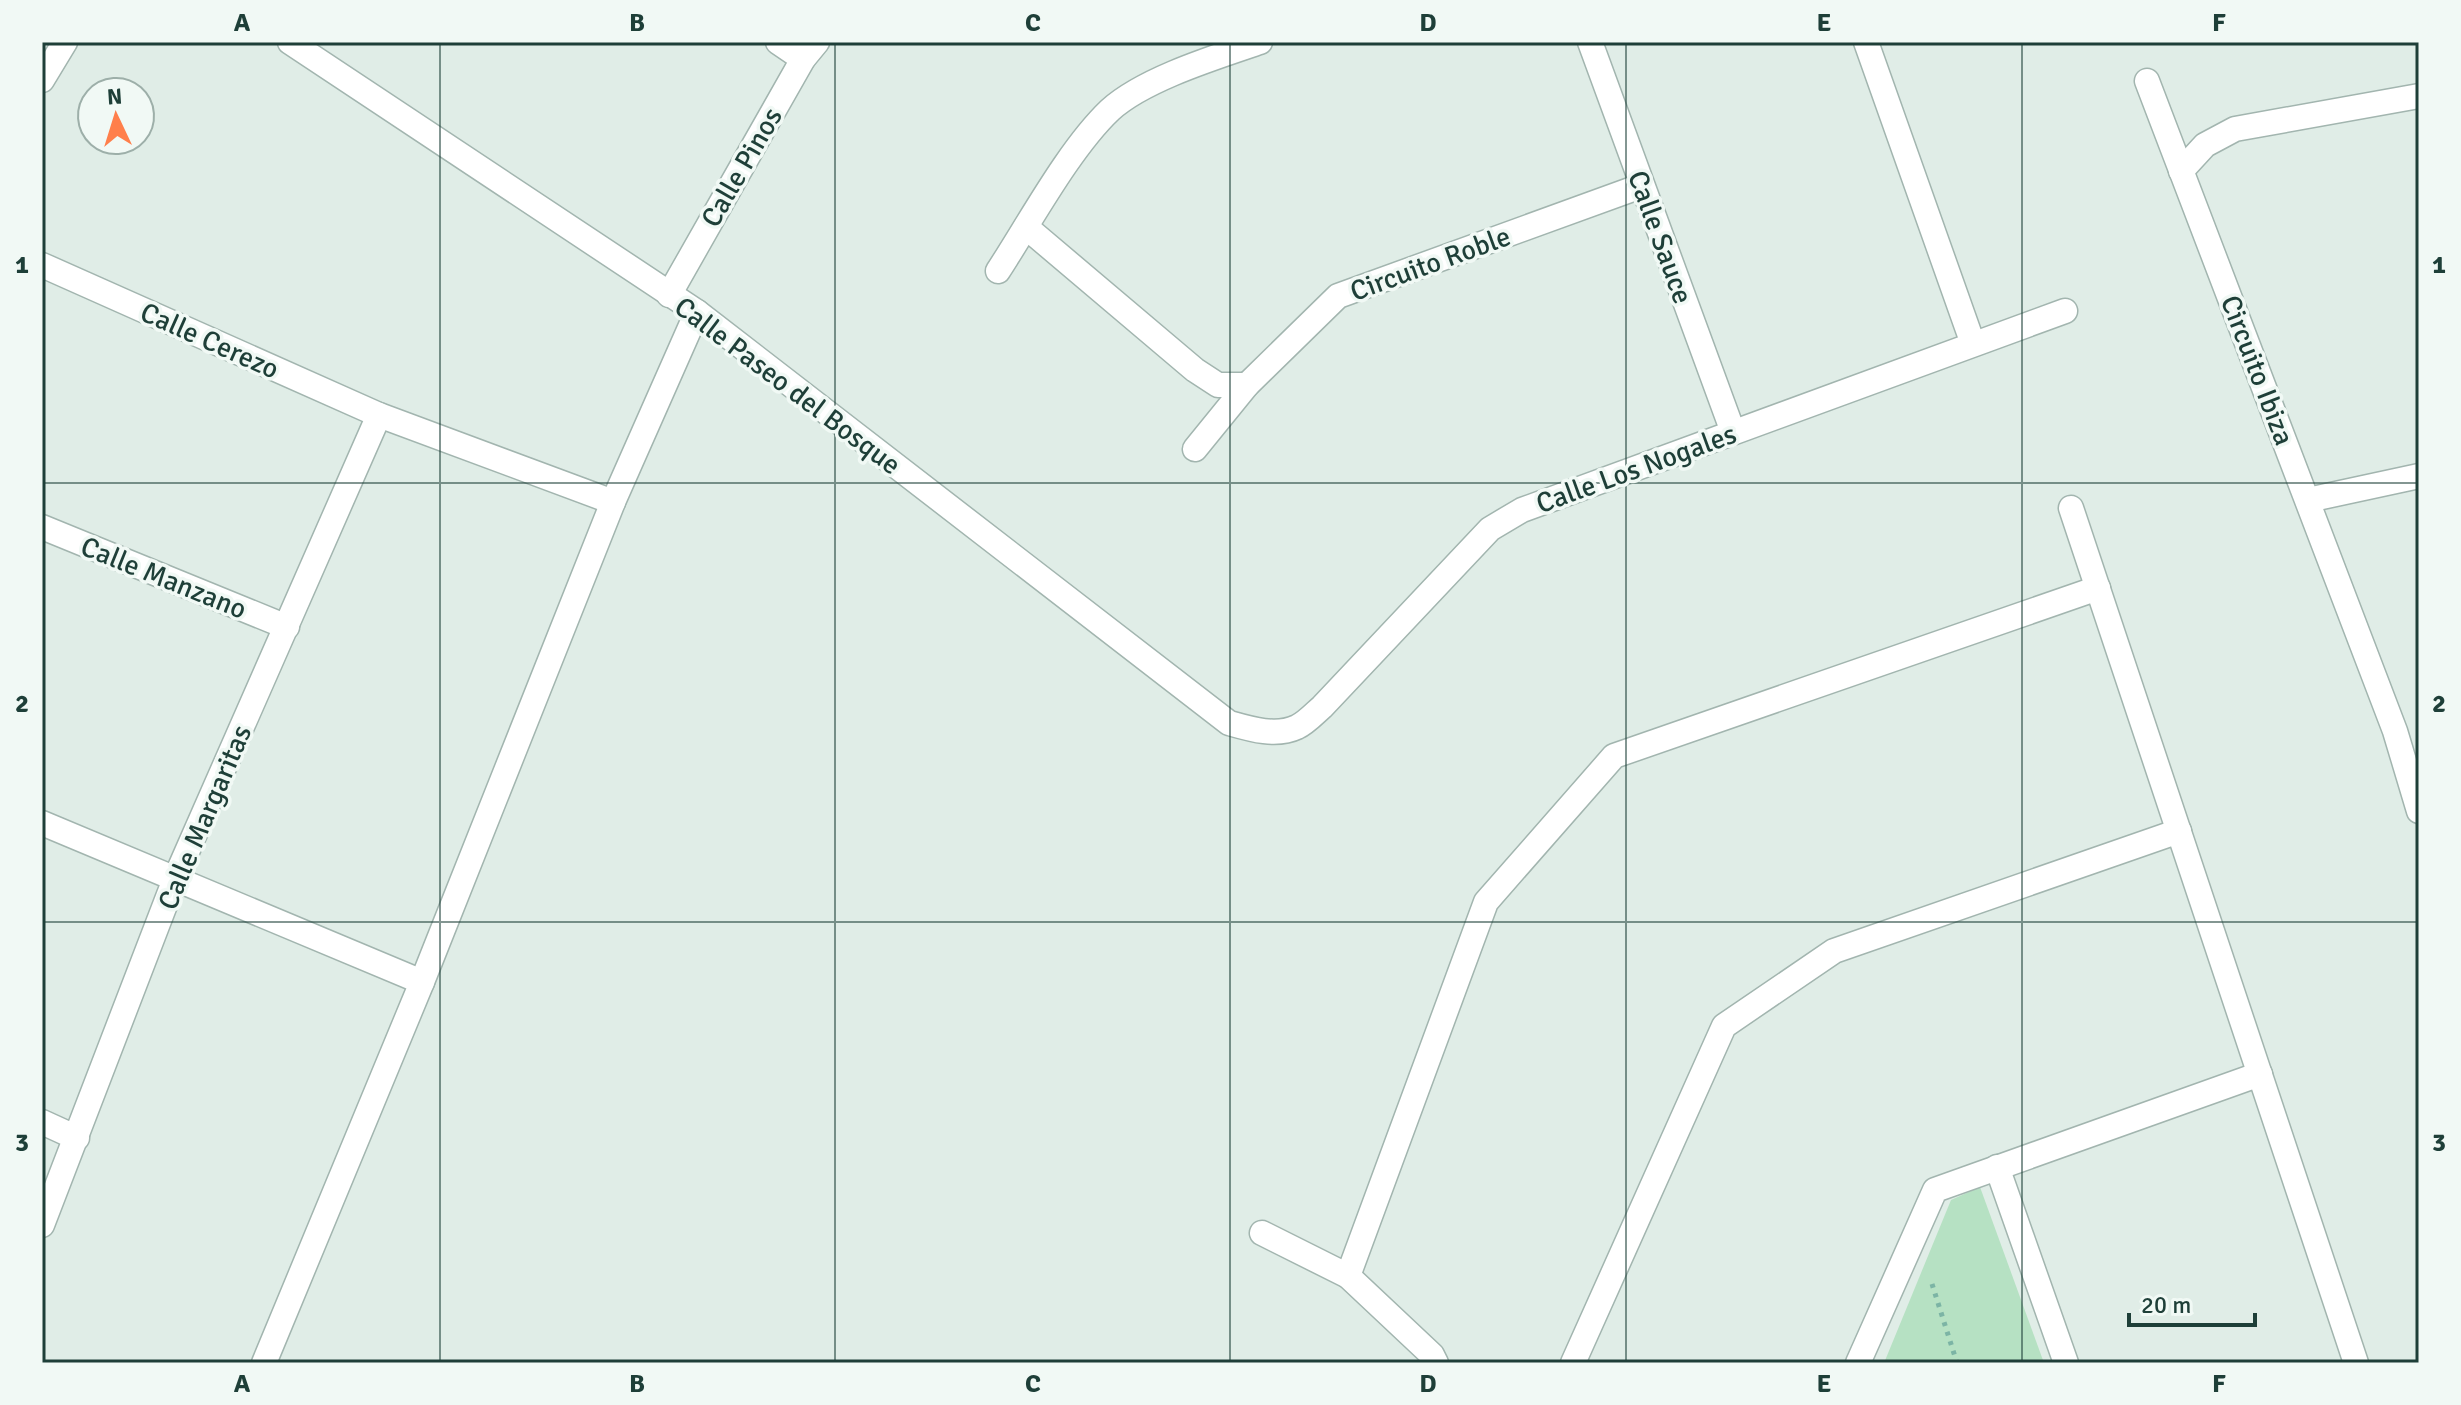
<svg xmlns="http://www.w3.org/2000/svg" width="2461" height="1405" font-family="Signika,sans-serif">
	<style>
		.green { fill: #b6e1c3 }
		.lines { fill: none; stroke-linecap: round; stroke-linejoin: round }
		.street-casing { stroke: #a2b5af; stroke-width: 27 }
		.path { stroke: #7cb4a5; stroke-width: 5; stroke-dasharray: 4 6; stroke-linecap: butt }
		.street { stroke: #fff; stroke-width: 24 }
		.grid { fill: none; stroke: #1e3f38; stroke-width: 2; stroke-opacity: 0.55 }
		.labels { text-anchor: middle; stroke-width: 7; stroke-linejoin: round; paint-order: stroke }
		.street-label { font-size: 28px; fill: #1e3f38; stroke: #f1f9f5 }
		.neatline { fill: none; stroke: #1e3f38; stroke-width: 3 }
		.grid-label { font-size: 26px; text-anchor: middle; font-weight: bold; fill: #1e3f38 }
	</style>
	<rect width="100%" height="100%" fill="#e0ede7"/>
	<polygon class="green" points="1980,1187 2044,1363 1884,1363 1951,1200"/>
	<g class="lines">
		<defs>
			<g id="street">
				<path d="M 290,42 L 697,312 L 1229,723 C 1250,729 1276,737 1297,727 C 1306,723 1315,713 1322,707 L 1490,529 L 1522,510 L 2065,311"/>
				<polyline points="778,42 803,59"/>
				<polyline points="1590,42 1733,432"/>
				<polyline points="1866,42 1973,344"/>
				<polyline points="42,80 65,42"/>
				<polyline points="2147,81 2395,731 2419,811"/>
				<polyline points="2181,171 2205,145 2235,129 2419,96"/>
				<polyline points="1026,227 1195,370 1218,385 1247,385"/>
				<polyline points="42,265 379,415 613,502"/>
				<path d="M 998,271 C 1030,222 1069,149 1110,110 C 1144,79 1216,57 1260,42"/>
				<polyline points="669,295 803,59 817,42"/>
				<polyline points="1195,449 1247,385 1338,296 1641,186"/>
				<polyline points="2308,500 2419,476"/>
				<polyline points="2071,508 2356,1363"/>
				<polyline points="42,527 287,627"/>
				<polyline points="42,823 422,982"/>
				<polyline points="42,1122 77,1138"/>
				<polyline points="1997,1167 2066,1363"/>
				<polyline points="42,1225 175,879 379,415"/>
				<polyline points="1262,1233 1348,1276 1432,1355 1436,1363"/>
				<polyline points="1348,1276 1486,902 1614,756 2098,588"/>
				<polyline points="264,1363 422,982 613,502 697,312"/>
				<polyline points="1573,1363 1724,1026 1834,951 2179,831"/>
				<polyline points="1858,1363 1935,1190 2260,1074"/>
			</g>
		</defs>
		<use href="#street" class="street-casing"/>
		<polyline class="path" points="1932,1284 1957,1363"/>
		<use href="#street" class="street"/>
	</g>
	<path class="grid" d="M 440,42 L 440,1363M 835,42 L 835,1363M 1230,42 L 1230,1363M 1626,42 L 1626,1363M 2022,42 L 2022,1363M 42,483 L 2419,483M 42,922 L 2419,922"/>
	<g class="labels">
		<g class="street-label">
			<text transform="translate(741 167) rotate(-60)" y="10">Calle Pinos</text>
			<text transform="translate(1661 237) rotate(70)" y="10">Calle Sauce</text>
			<text transform="translate(1430 263) rotate(-20)" y="10">Circuito Roble</text>
			<text transform="translate(210 340) rotate(24)" y="10">Calle Cerezo</text>
			<text transform="translate(2258 370) rotate(69)" y="10">Circuito Ibiza</text>
			<text transform="translate(788 385) rotate(37)" y="10">Calle Paseo del Bosque</text>
			<text transform="translate(1636 468) rotate(-20)" y="10">Calle Los Nogales</text>
			<text transform="translate(164 577) rotate(22)" y="10">Calle Manzano</text>
			<text transform="translate(204 817) rotate(-67)" y="10">Calle Margaritas</text>
		</g>
	</g>
	<rect width="2461" height="1405" fill="none" stroke="#f1f9f5" stroke-width="88"/>
	<g transform="translate(116 116) rotate(356)"><circle r="38" fill="#f1f9f5" stroke="#9dafa9" stroke-width="2"/>
	<path d="M0-6L14 30L0 20L-14 30Z" fill="#ff7f4b"/>
	<text y="-12" font-size="22" font-weight="bold" text-anchor="middle" fill="#1e3f38">N</text>
	</g>
	<path d="M2129 1313v12h126v-12" fill="none" stroke="#1e3f38" stroke-width="4"/>
	<text x="2141" y="1313" font-size="24" fill="#1e3f38" stroke="#f1f9f5" stroke-width="6" paint-order="stroke">20 m</text>
	<rect x="44" y="44" width="2373" height="1317" class="neatline"/>
	<g class="grid-label">
		<text x="242" y="31">A</text>
		<text x="637" y="31">B</text>
		<text x="1033" y="31">C</text>
		<text x="1428" y="31">D</text>
		<text x="1824" y="31">E</text>
		<text x="2219" y="31">F</text>
		<text x="22" y="273">1</text>
		<text x="2439" y="273">1</text>
		<text x="22" y="712">2</text>
		<text x="2439" y="712">2</text>
		<text x="22" y="1151">3</text>
		<text x="2439" y="1151">3</text>
		<text x="242" y="1392">A</text>
		<text x="637" y="1392">B</text>
		<text x="1033" y="1392">C</text>
		<text x="1428" y="1392">D</text>
		<text x="1824" y="1392">E</text>
		<text x="2219" y="1392">F</text>
	</g>
</svg>
